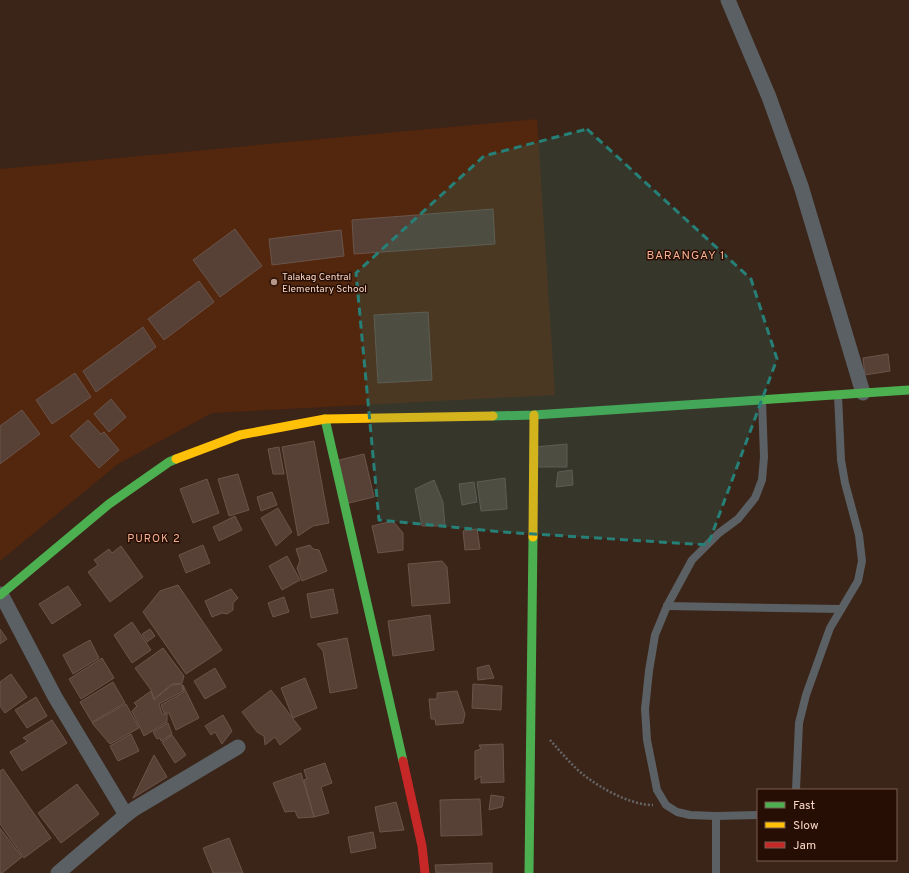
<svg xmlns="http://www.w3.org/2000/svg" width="909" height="873" font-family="Overpass,sans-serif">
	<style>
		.built { fill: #53260e }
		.building { fill: #574035; stroke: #6b544a }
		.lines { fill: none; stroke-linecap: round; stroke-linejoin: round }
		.path { stroke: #666; stroke-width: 2.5; stroke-dasharray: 2 2; stroke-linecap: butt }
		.lane { stroke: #5a6063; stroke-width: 8 }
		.street { stroke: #5a6063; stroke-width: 15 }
		.fast { stroke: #4caf50; stroke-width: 9 }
		.slow { stroke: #ffc107; stroke-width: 9 }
		.jam { stroke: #c62828; stroke-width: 9 }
		.marked { fill: #268077; fill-opacity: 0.2; stroke: #268077; stroke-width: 3; stroke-dasharray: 8 5; stroke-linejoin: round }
		.poi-dot { fill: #b69788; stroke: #260e04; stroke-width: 1.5 }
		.labels { text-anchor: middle; stroke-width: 3; stroke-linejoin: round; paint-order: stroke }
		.poi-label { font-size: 10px; fill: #f8d5c5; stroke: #260e04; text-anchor: start }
		.neighbourhood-label { font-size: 11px; letter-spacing: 1px; fill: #f6b293; stroke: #260e04 }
		.quarter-label { font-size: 12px; letter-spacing: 1px; fill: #f6b293; stroke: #260e04 }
	</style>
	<rect width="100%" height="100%" fill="#3b2418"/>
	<polygon class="built" points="537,119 555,395 212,413 118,464 0,561 0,169"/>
	<g class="building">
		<polygon points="493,209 495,244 354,254 352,220"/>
		<polygon points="235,229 262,266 220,297 193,260"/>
		<polygon points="341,230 344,256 272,265 269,239"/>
		<polygon points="199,281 214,302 164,340 148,319"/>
		<polygon points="428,312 432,380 378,383 374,315"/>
		<polygon points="143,327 156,347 96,392 83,371"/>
		<polygon points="888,354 890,371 865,375 863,358"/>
		<polygon points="75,373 91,397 52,424 36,400"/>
		<polygon points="111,399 126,417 109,432 94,414"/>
		<polygon points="22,410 40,434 0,464 0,426"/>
		<polygon points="88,420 101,434 104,432 119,450 99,468 70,436"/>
		<polygon points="314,441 329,523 313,526 298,536 282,447"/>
		<polygon points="567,444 567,467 534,467 535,447"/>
		<polygon points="279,447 284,474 273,474 268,449"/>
		<polygon points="364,454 374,497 345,504 335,461"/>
		<polygon points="572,470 573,485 556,487 558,472"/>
		<polygon points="238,474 249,510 229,516 218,479"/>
		<polygon points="505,478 507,509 481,511 477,482"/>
		<polygon points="207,479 219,513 193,523 180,489"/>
		<polygon points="434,480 443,502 445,526 422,526 415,489"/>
		<polygon points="474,482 477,502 462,505 459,484"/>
		<polygon points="272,492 277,505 261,511 257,497"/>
		<polygon points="278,508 292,532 276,546 261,518"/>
		<polygon points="235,516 242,530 219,541 213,527"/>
		<polygon points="393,521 403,533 403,550 378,553 372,526"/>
		<polygon points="477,529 480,549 465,550 463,531"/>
		<polygon points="203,545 210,563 186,573 179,555"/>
		<polygon points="310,545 313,549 319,550 327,571 302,581 297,568 300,561 296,549"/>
		<polygon points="121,546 143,577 110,602 88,572 98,565 94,560 109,549 112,553"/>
		<polygon points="287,556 300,580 282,590 269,566"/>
		<polygon points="442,561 447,567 450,603 412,606 408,564"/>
		<polygon points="178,585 222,650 186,674 143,612 160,591"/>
		<polygon points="68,586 81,605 52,624 39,604"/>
		<polygon points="231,589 238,598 233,603 233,610 227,614 222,613 212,617 205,601"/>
		<polygon points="333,589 338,613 311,618 307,594"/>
		<polygon points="284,597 289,612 273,617 268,603"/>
		<polygon points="430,615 434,650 393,656 388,621"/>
		<polygon points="132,622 151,650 132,663 114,635"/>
		<polygon points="0,629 7,639 0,644"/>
		<polygon points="150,629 155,636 147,642 142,634"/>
		<polygon points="347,638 357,688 330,693 323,651 317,644"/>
		<polygon points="90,640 99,658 73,674 63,655"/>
		<polygon points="163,648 184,676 182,683 172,684 154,699 151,690 135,668"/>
		<polygon points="102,658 114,678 81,699 69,679"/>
		<polygon points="489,665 494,678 478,680 477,668"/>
		<polygon points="215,668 226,687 205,699 194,681"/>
		<polygon points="11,674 27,697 5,713 0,706 0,682"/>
		<polygon points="305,678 317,708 293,718 281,688"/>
		<polygon points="113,682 125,703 92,722 80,702"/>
		<polygon points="182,684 183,691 159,704 162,714 167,714 167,722 144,736 132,711 137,706 134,703 151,691 154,700 172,685"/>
		<polygon points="473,684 502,686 501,710 472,708"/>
		<polygon points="183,685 199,718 176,730 169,713 164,713 161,705 184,692"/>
		<polygon points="271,690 301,729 280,745 275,737 265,745 264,736 257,732 242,712"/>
		<polygon points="457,691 465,714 463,723 436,725 435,719 431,719 429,699 437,699 437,693"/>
		<polygon points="36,697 47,716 27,728 15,710"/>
		<polygon points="126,704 139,728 110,744 92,723"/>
		<polygon points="223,715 232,731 222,744 215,732 211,735 205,726"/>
		<polygon points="52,720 67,743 22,771 10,752 28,741 23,738"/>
		<polygon points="168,723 172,734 161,741 160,738 157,739 153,732"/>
		<polygon points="131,734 139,751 118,761 110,746"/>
		<polygon points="172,735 186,755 175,763 162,742"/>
		<polygon points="503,744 504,782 481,783 481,776 475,780 475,751 481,749 479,745"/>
		<polygon points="154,755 167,777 133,798"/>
		<polygon points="325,763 332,783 321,787 329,813 314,817 304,780 307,779 304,770"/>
		<polygon points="3,769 51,838 24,858 0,824 0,771"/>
		<polygon points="301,773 314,817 298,818 295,811 285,812 273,783"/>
		<polygon points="77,784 99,814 61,843 38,813"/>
		<polygon points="491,795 504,797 502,807 489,810"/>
		<polygon points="480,799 482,835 441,836 440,800"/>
		<polygon points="396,802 404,830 380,832 375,807"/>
		<polygon points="0,828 22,857 2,873 0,873"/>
		<polygon points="373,832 376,848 351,853 348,837"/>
		<polygon points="229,838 243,873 213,873 203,848"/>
		<polygon points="492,863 492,873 436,873 435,865"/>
	</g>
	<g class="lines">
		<path class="path" d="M 550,740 C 561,752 572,766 585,776 C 602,789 631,805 653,805"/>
		<g class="lane">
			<polyline points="667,606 841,609"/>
			<polyline points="796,790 799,723 806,695 830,628 858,581 862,561 859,535 845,483 841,460 838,395"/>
			<polyline points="758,815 716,816 690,815 677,812 666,805 657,790 647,740 645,709 649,671 655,635 667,606 692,560 719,533 738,519 755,498 762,480 764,457 762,400"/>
			<polyline points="716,816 716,873"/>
		</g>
		<g class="street">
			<polyline points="728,0 769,97 801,186 863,393"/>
			<polyline points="1,594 55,697 126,815 58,873"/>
			<polyline points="126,815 134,809 238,747"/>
		</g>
		<g class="fast">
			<polyline points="493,416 534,415 909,390"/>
			<polyline points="325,419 403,761"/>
			<polyline points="0,595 109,504 169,462 176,459"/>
			<polyline points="529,873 533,537"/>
		</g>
		<g class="slow">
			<polyline points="176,459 240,435 325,419 493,416"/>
			<polyline points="533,537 534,415"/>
		</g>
		<polyline class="jam" points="403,761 422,846 425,873"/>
	</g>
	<path class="marked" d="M 587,129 L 751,279 L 777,359 L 708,545 L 502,532 L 379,520 L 356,273 L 484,156 Z"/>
	<circle class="poi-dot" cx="274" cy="282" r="4"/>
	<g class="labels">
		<g class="poi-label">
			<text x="282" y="280">Talakag Central<tspan x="282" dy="12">Elementary School</tspan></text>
		</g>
		<g class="neighbourhood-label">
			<text x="154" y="542">PUROK 2</text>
		</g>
		<g class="quarter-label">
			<text x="686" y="259">BARANGAY 1</text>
		</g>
	</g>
	<rect x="757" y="789" width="140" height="72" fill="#260e04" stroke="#7a5e51"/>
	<rect x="765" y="802" width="20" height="6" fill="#4caf50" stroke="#7a5e51"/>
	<text x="793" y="809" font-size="12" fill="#f8d5c5">Fast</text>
	<rect x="765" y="822" width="20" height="6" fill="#ffc107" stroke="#7a5e51"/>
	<text x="793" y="829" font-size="12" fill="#f8d5c5">Slow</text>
	<rect x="765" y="842" width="20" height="6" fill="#c62828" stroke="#7a5e51"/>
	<text x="793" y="849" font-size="12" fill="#f8d5c5">Jam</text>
</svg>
